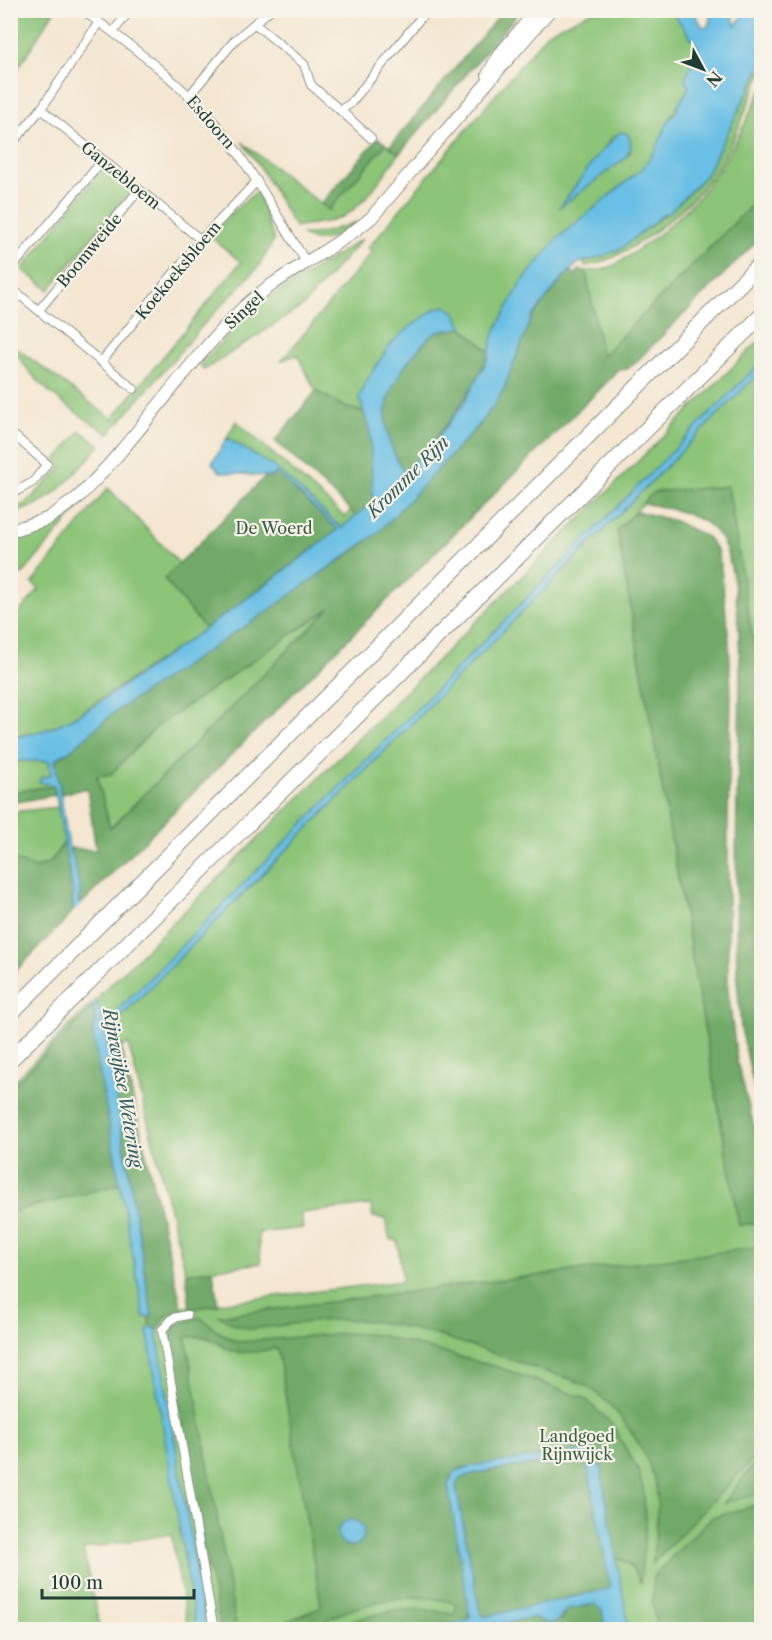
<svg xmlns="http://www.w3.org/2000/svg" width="772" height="1640" font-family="'Libre Caslon Text',serif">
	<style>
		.green { fill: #8cc478; stroke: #568056; stroke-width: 1.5; fill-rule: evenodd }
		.forest { fill: #71aa68; stroke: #48744e; stroke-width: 1.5; fill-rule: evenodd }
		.water { fill: #69bfe5; stroke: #447e8c; stroke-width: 1.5; fill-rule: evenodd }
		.pier { fill: #f4e6d1 }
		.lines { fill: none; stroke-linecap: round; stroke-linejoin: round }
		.street-casing { stroke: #8a9282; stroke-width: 10 }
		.secondary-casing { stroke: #8a9282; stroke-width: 14 }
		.highway-casing { stroke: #8a9282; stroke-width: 17 }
		.street { stroke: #fff; stroke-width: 8 }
		.secondary { stroke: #fff; stroke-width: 12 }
		.highway { stroke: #fff; stroke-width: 15 }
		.labels { text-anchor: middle; stroke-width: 4.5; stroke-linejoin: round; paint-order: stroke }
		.street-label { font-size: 16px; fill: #1f3d34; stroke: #f7f3e8 }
		.park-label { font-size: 16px; fill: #3a5f45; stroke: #f7f3e8 }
		.water-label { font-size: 18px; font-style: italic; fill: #325e60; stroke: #f7f3e8 }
	</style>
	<rect width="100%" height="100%" fill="#f7f3e8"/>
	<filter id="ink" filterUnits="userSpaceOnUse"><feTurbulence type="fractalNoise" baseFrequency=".0167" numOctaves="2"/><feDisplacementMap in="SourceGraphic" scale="12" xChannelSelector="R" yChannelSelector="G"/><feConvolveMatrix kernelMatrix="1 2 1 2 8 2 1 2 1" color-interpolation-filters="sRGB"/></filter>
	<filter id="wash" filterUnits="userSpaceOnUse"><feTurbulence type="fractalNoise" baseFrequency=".008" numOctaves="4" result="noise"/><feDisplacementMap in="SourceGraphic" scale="24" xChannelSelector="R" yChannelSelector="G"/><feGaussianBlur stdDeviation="1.35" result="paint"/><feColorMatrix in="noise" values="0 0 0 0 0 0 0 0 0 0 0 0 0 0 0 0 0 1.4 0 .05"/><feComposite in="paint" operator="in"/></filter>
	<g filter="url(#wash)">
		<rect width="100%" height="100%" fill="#f4e6d1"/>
		<g class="green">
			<polygon points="21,11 54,11 11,80 11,18"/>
			<path d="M 593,11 L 671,11 L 699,48 L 685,78 L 689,87 L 669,120 L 655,151 L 643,168 L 558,238 L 494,333 L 490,352 L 462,327 L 454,312 L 424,317 L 402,333 L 359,397 L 364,412 L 345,407 L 316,391 L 297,355 L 282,360 L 372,252 L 368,248 L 548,32 ZM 613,136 L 631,151 L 623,160 L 561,206 Z"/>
			<path d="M 761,66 L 761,75 C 746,107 734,145 713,174 C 689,208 626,261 585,266 L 583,262 C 625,252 678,207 706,175 Z"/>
			<path d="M 761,90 L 761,196 L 601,357 L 586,271 C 609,272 622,261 640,248 C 708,200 726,163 761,90 Z"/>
			<path d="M 242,142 L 329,210 L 386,144 L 399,154 C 383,175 366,204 342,217 C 327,224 311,223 295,227 L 257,162 Z"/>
			<polygon points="104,166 133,188 49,290 22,269"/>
			<path d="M 257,191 L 274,240 L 259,266 L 202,326 L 109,434 C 71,410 33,386 11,344 L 112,419 L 241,262 L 211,237 L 229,215 Z"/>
			<path d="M 357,222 C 340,234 321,248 302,235 L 323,233 Z"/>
			<polygon points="362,239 303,306 204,370 200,365 249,312 264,301"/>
			<polygon points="761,339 761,362 122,1016 761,371 761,698 728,487 654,492 617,530 739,1225 761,1223 761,1629 188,1629 171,1534 83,1549 100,1629 11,1629 10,1210 121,1184 143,1312 403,1281 397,1240 390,1240 385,1219 373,1217 371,1205 301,1213 303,1228 258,1233 261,1263 186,1273 128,1043 121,1048 111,1024 105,1028 96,999"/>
			<polygon points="236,421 345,517 351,510 357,516 341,528 277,469 227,438"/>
			<path d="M 80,431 L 100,445 C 76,473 50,507 11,513 L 11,509 L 25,504 L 62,467 L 55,461 Z"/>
			<polygon points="275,470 205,629 68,721 38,733 11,737 11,622 39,589 32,583 108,488 180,564"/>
			<polygon points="89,496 22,575 11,565 11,540 41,534 56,526"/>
			<polygon points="334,605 110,828 97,776 111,774 156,727"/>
			<polygon points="10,761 49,761 51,775 41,778 54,786 11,792"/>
			<polygon points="58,807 65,841 50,862 36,868 11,859 11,812"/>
			<polygon points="93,1002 93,1007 11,1089 11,1084"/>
		</g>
		<g class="forest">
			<polygon points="503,11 520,11 399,154 390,146"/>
			<polygon points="378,138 386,144 329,210 321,204"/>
			<path d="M 761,196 L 761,237 L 638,360 L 627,369 L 615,371 L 613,376 L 79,906 L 81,893 L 70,848 L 96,850 L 87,788 L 61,794 L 55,760 L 72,749 L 113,713 L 362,546 L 479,426 L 503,390 L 532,317 L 570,270 L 575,275 L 579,270 L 586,271 L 602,356 ZM 330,608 L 111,828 L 110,828 L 97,776 L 111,774 L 156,727 Z"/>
			<path d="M 462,327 L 490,352 C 467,401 442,435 404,472 C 377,429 379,396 412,357 C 419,348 428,336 439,331 C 446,328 455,331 462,327 Z"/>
			<polygon points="316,391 345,407 364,412 370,431 374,502 357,516 275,441"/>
			<polygon points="275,472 338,530 205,629 164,579 266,476 272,477"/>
			<path d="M 728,486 L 762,698 L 761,1119 L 741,1028 L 737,980 C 736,920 736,859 737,798 C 738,742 750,574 717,533 C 701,513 666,508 642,503 L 654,492 Z"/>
			<polygon points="637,511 675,521 707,537 717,550 721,568 729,641 731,695 728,820 728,990 737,1061 761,1153 761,1223 739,1225 617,530"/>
			<polygon points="54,786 56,795 11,803 10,792"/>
			<polygon points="65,841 73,912 11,976 11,927 16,921 11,896 11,859 36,868 51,862"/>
			<polygon points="93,1007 96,1022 92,1030 121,1184 11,1212 10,1089"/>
			<polygon points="111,1023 119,1038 182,1309 164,1317 156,1332 156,1327 151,1329 149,1318 152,1316 105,1028"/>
			<path d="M 761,1247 L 761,1441 L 752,1460 L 653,1563 C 654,1540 661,1503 655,1481 C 646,1450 621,1411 594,1391 C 578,1379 554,1375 535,1368 C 479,1349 419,1325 359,1320 C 324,1318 285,1326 250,1329 L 235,1325 L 219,1316 Z"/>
			<polygon points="213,1270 218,1305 190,1309 186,1273"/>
			<path d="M 200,1317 L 219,1332 L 239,1342 L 345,1333 L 379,1335 L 501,1368 L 584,1398 L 611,1423 L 638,1469 L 643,1488 L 646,1522 L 640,1583 C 635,1570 630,1562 616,1558 L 599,1459 L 588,1450 L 460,1468 L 450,1477 L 448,1485 L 470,1610 L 467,1621 L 427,1629 L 334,1629 C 376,1610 412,1604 455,1615 L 456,1604 C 416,1590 374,1600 335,1616 C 326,1620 316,1628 306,1629 C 297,1631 287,1629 278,1629 L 276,1626 L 319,1608 L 321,1605 L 278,1352 L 275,1348 C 263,1351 248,1354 236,1352 C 212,1346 219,1334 186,1337 L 236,1626 L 239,1629 L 221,1629 L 194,1496 L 169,1339 L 176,1325 Z"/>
			<polygon points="761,1455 761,1493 724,1503"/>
			<path d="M 582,1460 L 587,1465 L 590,1479 L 610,1585 L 608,1589 L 483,1617 L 479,1608 L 456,1487 C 457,1483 457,1481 460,1479 C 470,1471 563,1462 582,1460 Z"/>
			<polygon points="761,1504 761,1629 658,1629 652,1602 654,1575 712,1517"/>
			<polygon points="595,1604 602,1610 605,1629 477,1630 534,1617 561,1620 568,1609"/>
		</g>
		<g class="water">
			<path d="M 671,11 L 693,11 L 703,27 L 707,27 L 710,20 L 710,11 L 732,11 L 735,26 L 746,11 L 761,11 L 761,66 L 706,175 L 669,213 L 664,214 L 622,248 L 601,257 L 578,263 L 561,280 L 532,317 L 503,390 L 495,404 L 478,426 L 379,532 L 265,613 L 113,713 L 72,749 L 55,760 L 70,853 L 74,861 L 81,894 L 78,898 L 96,999 L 105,1028 L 152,1317 L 144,1317 L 92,1030 L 96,1022 L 78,918 L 73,910 L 73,892 L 54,785 L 39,782 L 41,778 L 51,775 L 49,761 L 11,761 L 10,737 C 67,733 111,693 156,663 C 218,620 279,576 338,530 L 276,472 L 272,477 L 220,472 L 212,463 L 227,438 L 277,469 L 341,528 L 373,502 L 370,431 L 359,397 L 365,383 L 389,346 L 402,333 L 435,309 L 446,306 L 455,312 L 462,327 C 455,331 447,328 439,331 C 428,336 419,348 412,357 C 380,396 377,428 404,472 L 439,436 L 464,403 L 488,358 L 494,333 L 521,283 L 558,238 L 643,168 L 655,151 L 669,120 L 678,110 L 677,108 L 689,87 L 685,78 L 699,48 Z"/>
			<path d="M 620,132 L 628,134 C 633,146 631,151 623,160 L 559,208 L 598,155 Z"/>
			<polygon points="761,362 761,371 121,1017 118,1010"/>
			<polygon points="156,1327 206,1629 196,1629 147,1329"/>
			<path d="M 588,1450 L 599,1459 L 629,1629 L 605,1629 L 602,1610 L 595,1604 L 568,1609 L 555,1623 L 544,1623 L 534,1617 L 477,1629 L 427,1629 L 467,1621 L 470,1617 L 448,1485 L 454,1472 L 471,1466 ZM 582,1460 L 587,1465 L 590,1479 L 610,1585 L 608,1589 L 483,1617 L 479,1608 L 456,1487 C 457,1483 457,1481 460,1479 C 471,1469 563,1462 582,1460 Z"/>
			<circle cx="351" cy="1533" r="13"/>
		</g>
		<polygon class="pier" points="82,903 99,997 90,1005 75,919 71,914"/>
	</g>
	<g filter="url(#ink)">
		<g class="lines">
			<defs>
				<g id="street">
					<path d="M 82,10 C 126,41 179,81 214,122 C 251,165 276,216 307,263"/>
					<polyline points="255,24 304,64 311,85 340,110 350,104 427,10"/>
					<polyline points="113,32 130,10"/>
					<polyline points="189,96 235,40 270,10"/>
					<polyline points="41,109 201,240"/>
					<polyline points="340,110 371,138"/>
					<polyline points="10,146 41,109 99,22"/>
					<polyline points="10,270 103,160"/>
					<polyline points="10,287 134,389"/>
					<polyline points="39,310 139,190"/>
					<polyline points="102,361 201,240 257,181"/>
					<polyline points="10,432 47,464 33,482 10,495"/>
					<polyline points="187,1315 173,1318 162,1330 214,1630"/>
				</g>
				<g id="secondary">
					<polyline points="488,75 499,55 537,10"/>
					<path d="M 10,531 L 47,519 L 76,499 C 136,442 181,369 241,310 C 279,273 330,253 371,218 L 550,10"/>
				</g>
				<g id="highway">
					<polyline points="10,1014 762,262"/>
					<polyline points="10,1060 762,315"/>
				</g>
			</defs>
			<use href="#street" class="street-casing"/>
			<use href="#secondary" class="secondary-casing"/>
			<use href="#highway" class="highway-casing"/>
			<use href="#street" class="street"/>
			<use href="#secondary" class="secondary"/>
			<use href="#highway" class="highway"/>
		</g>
	</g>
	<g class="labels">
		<g class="street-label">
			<text transform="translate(211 122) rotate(49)" y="6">Esdoorn</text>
			<text transform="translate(121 175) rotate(39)" y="6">Ganzebloem</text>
			<text transform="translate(89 250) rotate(-50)" y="6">Boomweide</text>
			<text transform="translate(178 270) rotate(-50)" y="6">Koekoeksbloem</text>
			<text transform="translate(244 310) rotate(-43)" y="6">Singel</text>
		</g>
		<g class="park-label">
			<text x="274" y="534">De Woerd</text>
			<text x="577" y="1442">Landgoed<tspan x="577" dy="18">Rijnwijck</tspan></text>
		</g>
		<g class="water-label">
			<text transform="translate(408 477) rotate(-45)" y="6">Kromme Rijn</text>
			<text transform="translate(123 1088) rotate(80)" y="6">Rijnwijkse Wetering</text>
		</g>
	</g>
	<rect width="772" height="1640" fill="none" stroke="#f7f3e8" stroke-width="36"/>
	<g transform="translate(703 69) rotate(131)" stroke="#f7f3e8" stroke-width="4.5" paint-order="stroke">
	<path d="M0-4.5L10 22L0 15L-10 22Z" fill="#1f3d34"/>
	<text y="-9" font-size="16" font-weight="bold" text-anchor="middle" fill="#1f3d34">N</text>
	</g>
	<path d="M42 1589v9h152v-9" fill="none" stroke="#1f3d34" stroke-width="3"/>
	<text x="51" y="1589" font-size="18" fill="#1f3d34" stroke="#f7f3e8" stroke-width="4.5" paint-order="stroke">100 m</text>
</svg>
